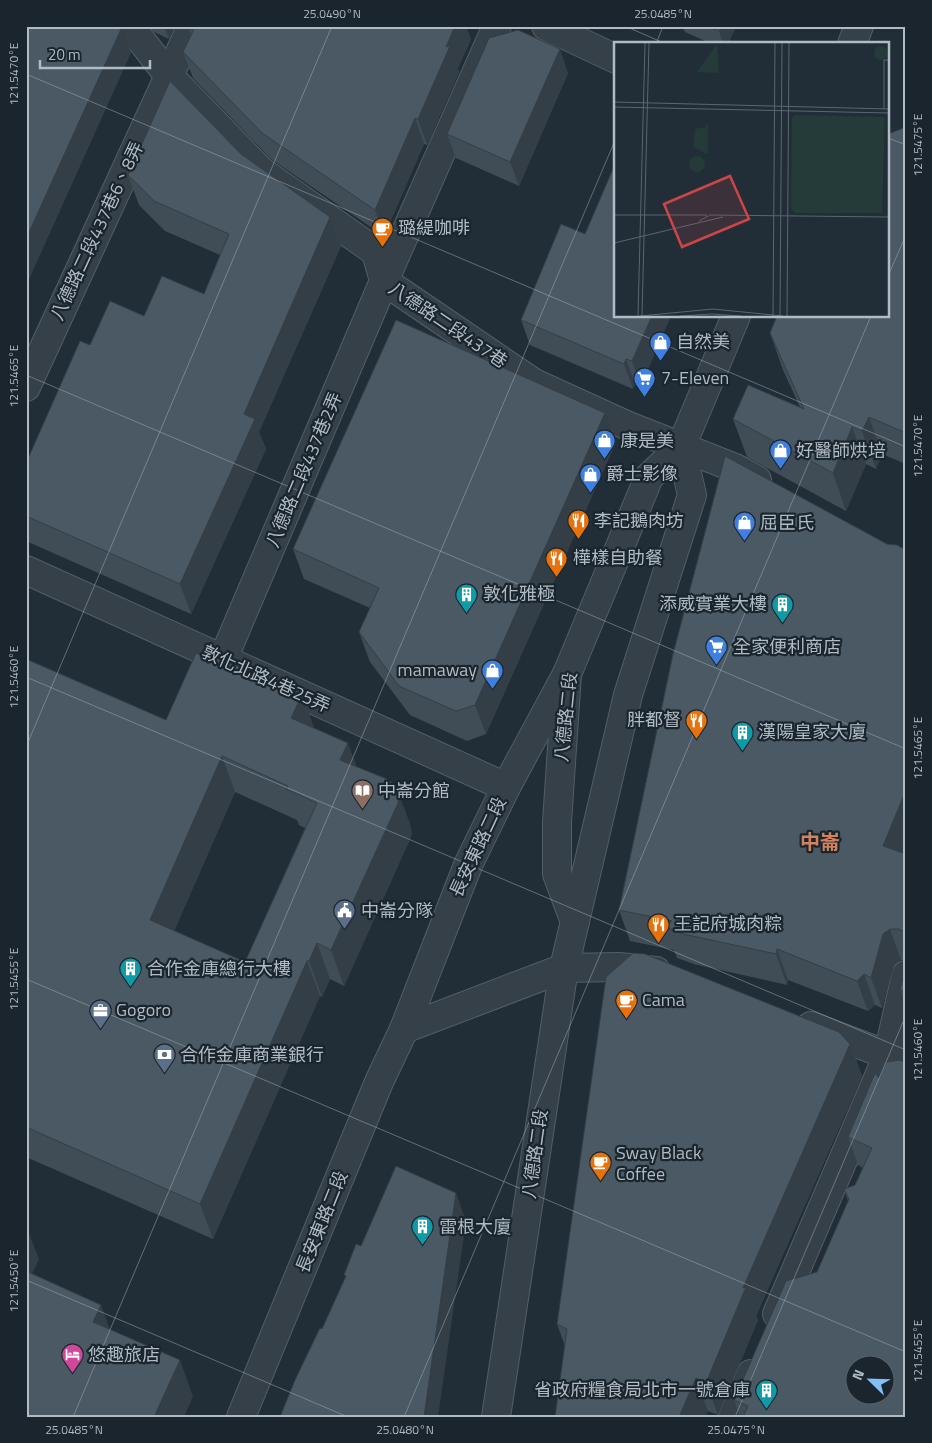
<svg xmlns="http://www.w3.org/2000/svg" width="932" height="1443" font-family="'Titillium Web','Noto Sans TC',sans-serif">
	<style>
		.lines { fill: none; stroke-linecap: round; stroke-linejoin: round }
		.minor-casing { stroke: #535e67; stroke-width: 30 }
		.minor { stroke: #354049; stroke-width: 28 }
		.wall { fill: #404d56; fill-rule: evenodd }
		.shaded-wall { fill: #343e46 }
		.building { fill: #4a5964; stroke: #343e46; fill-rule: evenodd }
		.ticks { fill: none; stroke: #b0bbc5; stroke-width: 1; stroke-opacity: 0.45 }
		.labels { text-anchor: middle; stroke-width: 4.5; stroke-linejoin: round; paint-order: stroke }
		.poi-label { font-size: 18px; fill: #b0bbc5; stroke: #1a252d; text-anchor: start }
		.street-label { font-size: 18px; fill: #b0bbc5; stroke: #1a252d }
		.quarter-label { font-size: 20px; font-weight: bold; fill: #d1825e; stroke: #1a252d }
		.inset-road { fill: none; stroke: #5a6670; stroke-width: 1 }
		.view { fill: #ce4547; fill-opacity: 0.15; stroke: #ce4547; stroke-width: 2.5 }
		.inset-edge { fill: none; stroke: #b0bbc5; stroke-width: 2.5 }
		.neatline { fill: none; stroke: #b0bbc5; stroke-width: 2 }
		.ticks-label { font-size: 12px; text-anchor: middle; fill: #b0bbc5 }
	</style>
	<rect width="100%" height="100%" fill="#212e38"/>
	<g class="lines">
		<defs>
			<g id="minor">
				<polyline points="130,26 169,76 261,171 376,252 384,281 534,383 626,425 735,468 757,480"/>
				<polyline points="546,26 616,59"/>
				<polyline points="852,44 859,26"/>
				<polyline points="26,387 192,26"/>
				<polyline points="26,570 506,787"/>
				<polyline points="223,659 384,281 497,26"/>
				<polyline points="575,922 557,874 557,822 567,674 649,477 681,447 736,316"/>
				<polyline points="811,1026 906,1062"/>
				<polyline points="404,1029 564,968 619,967 656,971"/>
				<polyline points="777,1314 888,1055 906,975"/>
				<polyline points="241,1417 379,1082 404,1029 468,865 506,787 567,674"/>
				<polyline points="496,1417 564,968 628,695 692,495 681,447"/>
				<polyline points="733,1417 751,1374"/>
			</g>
		</defs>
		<use href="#minor" class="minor-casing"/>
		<use href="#minor" class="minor"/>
	</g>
	<g class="wall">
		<polygon points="149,26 176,26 169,39 154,32"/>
		<polygon points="188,26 471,39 458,68 459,72 427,145 424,144 384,236 271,159 193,78 183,52 191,35"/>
		<polygon points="682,26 736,26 728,44 712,44 685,32"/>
		<polygon points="568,73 519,186 456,158 447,134"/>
		<polygon points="906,127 906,464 882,454 876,469 866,464 846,511 747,457 733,419 800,407 783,370 770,333 888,316"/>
		<polygon points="241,154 330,217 341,246 259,432 266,449 191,614 26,541 26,463 90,345 144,316 204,294 220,255 165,231 139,205 128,175"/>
		<polygon points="616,162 641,386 635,384 633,389 530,345 521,320 585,234"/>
		<polygon points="616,442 486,734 467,741 410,715 370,662 359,632 370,608 304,579 293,549"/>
		<path d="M 26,659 L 166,720 L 302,695 L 314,728 L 356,767 L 409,821 L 412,833 L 410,839 L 344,986 L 330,979 L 322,997 L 320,996 L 213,1239 L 26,1157 ZM 235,792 L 297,820 L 299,825 L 305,828 L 245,962 L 174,931 Z"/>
		<polygon points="904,854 906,854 906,960 901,960 894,965 882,1008 875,1005 868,1011 788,980 787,985 694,964 677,958 674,950 630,941 619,910"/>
		<polygon points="906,966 906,1004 900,990"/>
		<polygon points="850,1044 862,1076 756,1316 758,1320 718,1415 708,1411 705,1417 555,1417 565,1346 557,1324"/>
		<polygon points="875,1073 906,1417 740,1417 734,1400 817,1272 848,1201 844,1189 855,1185 863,1168 858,1165 848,1137"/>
	</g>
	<g class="shaded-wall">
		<polygon points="164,26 176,26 169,39"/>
		<polygon points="455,26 466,26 471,39 458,68 459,72 427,145 418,119 446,47"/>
		<polygon points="721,26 736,26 728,44 723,44 719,31"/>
		<polygon points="122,27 131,53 26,286 26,239"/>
		<polygon points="560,49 568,73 519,186 510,162"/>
		<polygon points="415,118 424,144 384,236 375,210"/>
		<polygon points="330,217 341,246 259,432 266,449 191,614 180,584 244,414"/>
		<polygon points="652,316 671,316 641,386 632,361"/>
		<polygon points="626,359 635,384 633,389 624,364"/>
		<polygon points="605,413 616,442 486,734 475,705"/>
		<polygon points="869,417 882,454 876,469 862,431"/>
		<polygon points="852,427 866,464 846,511 833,473"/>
		<polygon points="302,695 315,731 291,718"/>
		<polygon points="348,743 361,778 340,760"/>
		<polygon points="222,756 235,792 163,956 150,920"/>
		<polygon points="906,761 906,778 903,769"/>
		<polygon points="396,786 409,821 412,833 410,839 344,986 331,950"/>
		<polygon points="906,790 906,849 894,877 883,846"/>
		<polygon points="890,929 901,960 894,965 882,1008 871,978 883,934"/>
		<polygon points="317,943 330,979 322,997 309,961"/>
		<polygon points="777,949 788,980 787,985 776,954"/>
		<polygon points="307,961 320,996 213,1239 200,1204"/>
		<polygon points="864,974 875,1005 868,1011 857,981"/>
		<polygon points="850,1044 862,1076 756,1316 758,1320 718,1415 706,1383 743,1288"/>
		<polygon points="456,1193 466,1221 438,1417 424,1417"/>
		<polygon points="26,1226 39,1259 26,1287"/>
		<polygon points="101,1305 114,1341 93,1322"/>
		<polygon points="180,1360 193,1397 184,1417 154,1417"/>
		<polygon points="696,1378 708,1411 705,1417 679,1417"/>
	</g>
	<g class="building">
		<polygon points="26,26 122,27 26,239"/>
		<polygon points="188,26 455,26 446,47 450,46 418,119 415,118 375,210 262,133 183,52 194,29"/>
		<polygon points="707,26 721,26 719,31"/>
		<polygon points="518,30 560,49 510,162 447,134 489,38"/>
		<polygon points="170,81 241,154 330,217 244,414 255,419 180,584 26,516 26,463 80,341 90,345 110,301 144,316 162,276 204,294 229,234 154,201 128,175"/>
		<polygon points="906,127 906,433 869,417 862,431 852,427 833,473 733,419 748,385 804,409 770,333 777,316 888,316 888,134"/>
		<polygon points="616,162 616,316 652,316 632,361 626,359 624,364 521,320 561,224 585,234"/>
		<polygon points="396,320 605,413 475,705 456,711 399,686 359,632 379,588 293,549"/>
		<polygon points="725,456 887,544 897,545 906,550 906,761 903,769 906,770 906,790 883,846 906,854 906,933 899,929 890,929 883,934 871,978 864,974 857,981 777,949 776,954 683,934 666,927 672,921 619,910 673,654"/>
		<path d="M 206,652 L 302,695 L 291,718 L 348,743 L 340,760 L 387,779 L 396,786 L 399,797 L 398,803 L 331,950 L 317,943 L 309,961 L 307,961 L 200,1204 L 26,1127 L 26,659 L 166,720 L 196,653 L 204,657 ZM 222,756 L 288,786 L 286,789 L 317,803 L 245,962 L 150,920 Z"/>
		<polygon points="633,953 645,954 839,1032 850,1044 743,1288 746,1287 706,1383 696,1378 679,1417 555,1417 567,1329 557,1324 606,977"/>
		<polygon points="906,966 906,992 900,990"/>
		<path d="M 900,1060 L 906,1063 L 906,1417 L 743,1417 L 748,1406 L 734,1400 L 786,1281 L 817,1272 L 849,1199 L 844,1189 L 855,1185 L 872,1148 L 848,1137 L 875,1073 L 879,1078 L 886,1062 ZM 854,1366 L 884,1366 L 884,1396 L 854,1396 Z"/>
		<polygon points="396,1166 456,1193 424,1417 280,1417 295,1380 320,1328 322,1329 346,1276 344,1275 356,1244 361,1246"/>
		<polygon points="26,1271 101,1305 93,1322 180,1360 154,1417 26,1417"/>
	</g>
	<path class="ticks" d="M 625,26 L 666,44M 656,44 L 663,26M 26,74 L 906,447M 888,138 L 906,145M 888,276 L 906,235M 26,375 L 906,749M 26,677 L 906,1050M 26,747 L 332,26M 26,979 L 906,1352M 26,1280 L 348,1417M 73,1417 L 616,138M 404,1417 L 871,316M 735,1417 L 906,1015"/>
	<defs>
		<symbol id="cafe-pin" viewBox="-11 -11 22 30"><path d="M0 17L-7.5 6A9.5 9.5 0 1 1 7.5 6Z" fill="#e8710a" stroke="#1a252d"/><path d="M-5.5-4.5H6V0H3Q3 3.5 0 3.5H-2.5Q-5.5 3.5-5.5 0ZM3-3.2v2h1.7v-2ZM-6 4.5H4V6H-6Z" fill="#fff"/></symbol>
		<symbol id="shop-pin" viewBox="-11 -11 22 30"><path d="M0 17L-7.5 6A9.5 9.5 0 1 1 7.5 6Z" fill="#3f7fe0" stroke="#1a252d"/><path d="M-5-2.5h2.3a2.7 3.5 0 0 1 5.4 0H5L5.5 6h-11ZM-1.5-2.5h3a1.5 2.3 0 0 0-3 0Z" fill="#fff"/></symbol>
		<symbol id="supermarket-pin" viewBox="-11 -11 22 30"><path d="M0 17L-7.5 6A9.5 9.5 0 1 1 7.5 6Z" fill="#3f7fe0" stroke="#1a252d"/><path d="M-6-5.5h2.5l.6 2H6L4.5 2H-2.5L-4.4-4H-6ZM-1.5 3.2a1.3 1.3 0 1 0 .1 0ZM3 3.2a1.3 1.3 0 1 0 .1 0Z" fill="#fff"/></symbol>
		<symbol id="restaurant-pin" viewBox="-11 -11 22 30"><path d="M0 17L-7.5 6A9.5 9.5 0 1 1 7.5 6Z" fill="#e8710a" stroke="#1a252d"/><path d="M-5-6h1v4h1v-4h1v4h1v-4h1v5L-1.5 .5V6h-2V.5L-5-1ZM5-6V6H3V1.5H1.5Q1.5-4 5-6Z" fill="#fff"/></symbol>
		<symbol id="building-pin" viewBox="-11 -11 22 30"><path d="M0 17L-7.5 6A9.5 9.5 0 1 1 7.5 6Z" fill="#0f9aa8" stroke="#1a252d"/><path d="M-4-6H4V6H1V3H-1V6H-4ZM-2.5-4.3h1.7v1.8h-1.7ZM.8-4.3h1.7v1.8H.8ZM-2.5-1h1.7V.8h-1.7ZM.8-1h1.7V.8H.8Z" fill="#fff"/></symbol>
		<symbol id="library-pin" viewBox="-11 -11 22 30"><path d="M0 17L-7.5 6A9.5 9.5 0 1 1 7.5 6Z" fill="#8d6e63" stroke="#1a252d"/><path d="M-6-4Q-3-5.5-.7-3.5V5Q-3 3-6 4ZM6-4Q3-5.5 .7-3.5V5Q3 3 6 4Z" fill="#fff"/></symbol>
		<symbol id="civic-pin" viewBox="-11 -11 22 30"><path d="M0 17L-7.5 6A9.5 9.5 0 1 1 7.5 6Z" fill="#5c6f8a" stroke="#1a252d"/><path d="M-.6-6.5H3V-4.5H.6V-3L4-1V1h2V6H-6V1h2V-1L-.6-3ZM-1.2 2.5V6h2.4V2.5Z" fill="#fff"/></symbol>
		<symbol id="office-pin" viewBox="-11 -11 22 30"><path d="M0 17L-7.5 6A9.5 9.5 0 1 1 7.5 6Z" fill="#5c6f8a" stroke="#1a252d"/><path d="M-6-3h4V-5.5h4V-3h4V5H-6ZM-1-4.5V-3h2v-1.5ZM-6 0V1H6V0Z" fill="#fff"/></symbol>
		<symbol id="bank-pin" viewBox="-11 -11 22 30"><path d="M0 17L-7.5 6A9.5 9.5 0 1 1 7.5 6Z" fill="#5c6f8a" stroke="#1a252d"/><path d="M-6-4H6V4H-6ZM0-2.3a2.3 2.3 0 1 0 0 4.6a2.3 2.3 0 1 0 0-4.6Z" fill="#fff"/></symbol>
		<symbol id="hotel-pin" viewBox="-11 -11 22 30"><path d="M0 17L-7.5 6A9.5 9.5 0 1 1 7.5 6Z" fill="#d1479c" stroke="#1a252d"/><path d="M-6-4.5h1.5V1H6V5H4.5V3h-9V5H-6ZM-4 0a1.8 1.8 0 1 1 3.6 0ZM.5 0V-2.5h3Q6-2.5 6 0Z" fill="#fff"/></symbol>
	</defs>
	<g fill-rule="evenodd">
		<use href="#cafe-pin" x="370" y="216" width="25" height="34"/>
		<use href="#shop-pin" x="648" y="330" width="25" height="34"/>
		<use href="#supermarket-pin" x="632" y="366" width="25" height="34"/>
		<use href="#shop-pin" x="592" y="428" width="25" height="34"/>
		<use href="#shop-pin" x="768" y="438" width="25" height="34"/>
		<use href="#shop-pin" x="578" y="462" width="25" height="34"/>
		<use href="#restaurant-pin" x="566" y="508" width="25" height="34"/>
		<use href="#shop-pin" x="732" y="510" width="25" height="34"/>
		<use href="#restaurant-pin" x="544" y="546" width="25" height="34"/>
		<use href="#building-pin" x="454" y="582" width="25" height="34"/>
		<use href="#building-pin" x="770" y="592" width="25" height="34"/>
		<use href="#supermarket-pin" x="704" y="634" width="25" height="34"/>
		<use href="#shop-pin" x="480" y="658" width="25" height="34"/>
		<use href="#restaurant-pin" x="684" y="708" width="25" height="34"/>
		<use href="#building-pin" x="730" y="720" width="25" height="34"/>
		<use href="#library-pin" x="350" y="778" width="25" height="34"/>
		<use href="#civic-pin" x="332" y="898" width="25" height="34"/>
		<use href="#restaurant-pin" x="646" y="912" width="25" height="34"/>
		<use href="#building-pin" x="118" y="956" width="25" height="34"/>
		<use href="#cafe-pin" x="614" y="988" width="25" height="34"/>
		<use href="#office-pin" x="88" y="998" width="25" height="34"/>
		<use href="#bank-pin" x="152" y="1042" width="25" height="34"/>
		<use href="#cafe-pin" x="588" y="1150" width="25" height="34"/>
		<use href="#building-pin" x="410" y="1214" width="25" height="34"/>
		<use href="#hotel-pin" x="60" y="1342" width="25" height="34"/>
		<use href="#building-pin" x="754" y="1378" width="25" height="34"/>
	</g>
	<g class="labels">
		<g class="poi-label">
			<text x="398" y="234">璐緹咖啡</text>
			<text x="676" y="348">自然美</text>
			<text x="661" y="384">7-Eleven</text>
			<text x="620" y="447">康是美</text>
			<text x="796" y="457">好醫師烘培</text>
			<text x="606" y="480">爵士影像</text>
			<text x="594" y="527">李記鵝肉坊</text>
			<text x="760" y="529">屈臣氏</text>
			<text x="573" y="564">樺樣自助餐</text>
			<text x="483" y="600">敦化雅極</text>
			<text x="767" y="610" text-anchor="end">添威實業大樓</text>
			<text x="733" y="653">全家便利商店</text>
			<text x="477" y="676" text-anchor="end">mamaway</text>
			<text x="681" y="726" text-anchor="end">胖都督</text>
			<text x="758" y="738">漢陽皇家大廈</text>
			<text x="378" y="797">中崙分館</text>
			<text x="361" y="917">中崙分隊</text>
			<text x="674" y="930">王記府城肉粽</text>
			<text x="147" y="975">合作金庫總行大樓</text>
			<text x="642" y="1006">Cama</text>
			<text x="116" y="1016">Gogoro</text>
			<text x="180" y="1061">合作金庫商業銀行</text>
			<text x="616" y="1159">Sway Black<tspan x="616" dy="21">Coffee</tspan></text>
			<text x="439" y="1233">雷根大廈</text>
			<text x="88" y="1361">悠趣旅店</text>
			<text x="750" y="1396" text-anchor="end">省政府糧食局北市一號倉庫</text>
		</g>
		<g class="street-label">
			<text transform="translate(97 231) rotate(-65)" y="6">八德路二段437巷6、8弄</text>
			<text transform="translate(448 325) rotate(34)" y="6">八德路二段437巷</text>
			<text transform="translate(304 470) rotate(-67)" y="6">八德路二段437巷2弄</text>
			<text transform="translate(266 679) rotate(24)" y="6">敦化北路4巷25弄</text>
			<text transform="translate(566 717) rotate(-84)" y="6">八德路二段</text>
			<text transform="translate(478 847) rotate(-65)" y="6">長安東路二段</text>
			<text transform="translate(535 1154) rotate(-82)" y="6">八德路二段</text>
			<text transform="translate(322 1222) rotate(-68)" y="6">長安東路二段</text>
		</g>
		<g class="quarter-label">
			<text x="820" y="849">中崙</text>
		</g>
	</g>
	<g transform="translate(614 42)">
		<rect width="275" height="275" fill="#212e38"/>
		<path d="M 92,82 L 94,82 L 94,112 L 79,105 L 81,87 L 92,85 Z" fill="#243b3a"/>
		<path d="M 103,2 L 105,31 L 83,30 ZM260 11a7 7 0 1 1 14 0a7 7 0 1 1-14 0ZM 181,73 L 271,75 L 268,171 L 181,171 L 177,166 L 178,77 ZM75 122a8 8 0 1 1 16 0a8 8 0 1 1-16 0Z" fill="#243b3a"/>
		<path class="inset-road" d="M 0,60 L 275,67M 0,65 L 275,71M 270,67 L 270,18 L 275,18M 0,173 L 93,173M 85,179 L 96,173 L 275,175M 0,201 L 109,175M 24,274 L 31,1M 26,274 L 99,267 L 169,274M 28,274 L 35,1M 66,274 L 98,272 L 127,274M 159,274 L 161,1M 166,274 L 168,1M 173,274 L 175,1"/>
		<path class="view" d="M 116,134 L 135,177 L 68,205 L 50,162 Z"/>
		<rect width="275" height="275" class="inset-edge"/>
	</g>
	<rect width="932" height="1443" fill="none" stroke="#1a252d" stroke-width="55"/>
	<g transform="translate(870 1380) rotate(293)"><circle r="24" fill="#1a252d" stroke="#56616a"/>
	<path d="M0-4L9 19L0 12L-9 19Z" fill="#84bef6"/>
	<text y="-8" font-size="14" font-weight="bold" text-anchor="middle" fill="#b0bbc5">N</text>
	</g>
	<path d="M40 60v8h110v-8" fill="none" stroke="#b0bbc5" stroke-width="2.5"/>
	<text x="48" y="60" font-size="15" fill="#b0bbc5" stroke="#1a252d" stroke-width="4" paint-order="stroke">20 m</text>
	<rect x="28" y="28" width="876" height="1388" class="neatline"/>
	<g class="ticks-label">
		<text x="332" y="18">25.0490°N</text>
		<text x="663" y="18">25.0485°N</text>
		<text transform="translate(14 74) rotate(-90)" y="4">121.5470°E</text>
		<text transform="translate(918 145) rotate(-90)" y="4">121.5475°E</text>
		<text transform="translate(14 376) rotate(-90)" y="4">121.5465°E</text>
		<text transform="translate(918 446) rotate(-90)" y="4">121.5470°E</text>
		<text transform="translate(14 677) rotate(-90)" y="4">121.5460°E</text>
		<text transform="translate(918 748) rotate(-90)" y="4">121.5465°E</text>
		<text transform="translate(14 979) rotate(-90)" y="4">121.5455°E</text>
		<text transform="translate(918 1050) rotate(-90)" y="4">121.5460°E</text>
		<text transform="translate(14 1281) rotate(-90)" y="4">121.5450°E</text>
		<text transform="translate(918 1351) rotate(-90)" y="4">121.5455°E</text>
		<text x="74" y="1434">25.0485°N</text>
		<text x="405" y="1434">25.0480°N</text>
		<text x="736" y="1434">25.0475°N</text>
	</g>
</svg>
